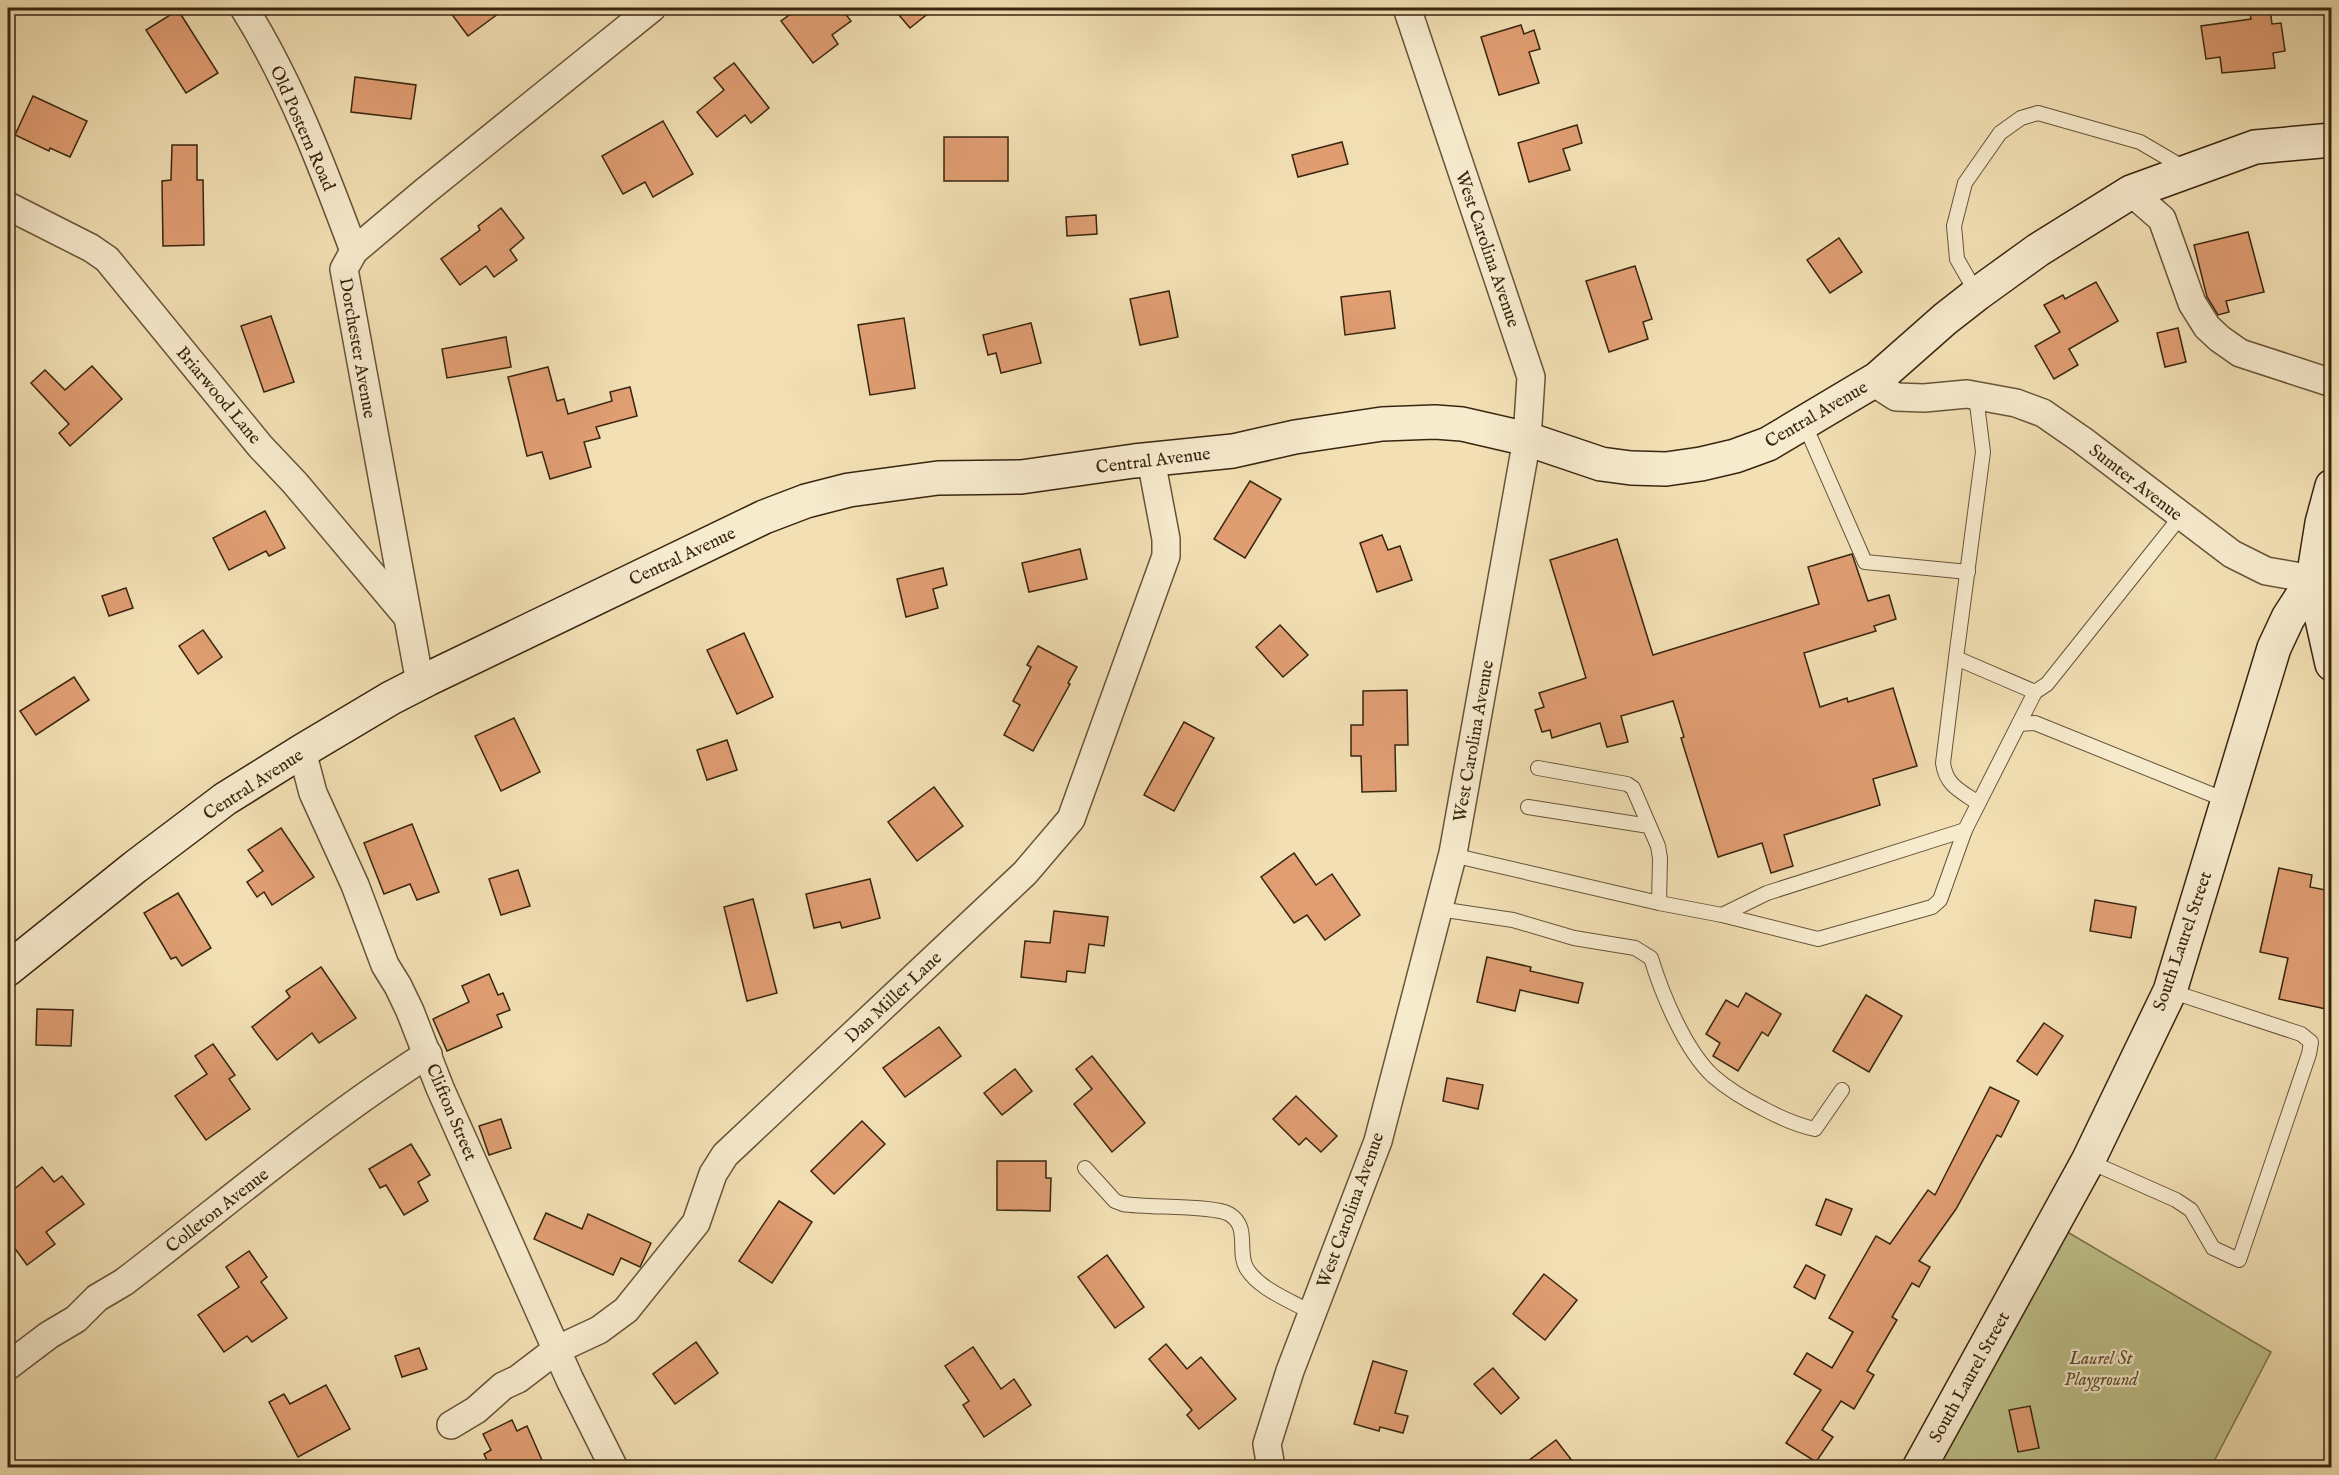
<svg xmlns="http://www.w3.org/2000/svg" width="2339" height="1475" font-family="'IM FELL English',serif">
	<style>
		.green { fill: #bec18a; stroke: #7c734c; stroke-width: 1.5 }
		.building { fill: #e19e73; stroke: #39250f; stroke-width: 1.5 }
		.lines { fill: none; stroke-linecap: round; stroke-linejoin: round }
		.lane-casing { stroke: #675438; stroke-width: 16 }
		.street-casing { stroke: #675438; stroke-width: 30 }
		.secondary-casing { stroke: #39250f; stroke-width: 36 }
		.lane { stroke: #f7ebce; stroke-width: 14 }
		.street { stroke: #f7ebce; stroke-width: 27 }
		.secondary { stroke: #f7ebce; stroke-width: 33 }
		.labels { text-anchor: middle; stroke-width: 4.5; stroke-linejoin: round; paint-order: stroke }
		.street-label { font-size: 18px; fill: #39250f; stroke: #f7ebce }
		.park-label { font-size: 18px; font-style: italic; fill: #5a4c2e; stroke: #f7ebce }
	</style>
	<rect width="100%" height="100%" fill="#f2e0b4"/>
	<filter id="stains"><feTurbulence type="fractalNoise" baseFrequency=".00333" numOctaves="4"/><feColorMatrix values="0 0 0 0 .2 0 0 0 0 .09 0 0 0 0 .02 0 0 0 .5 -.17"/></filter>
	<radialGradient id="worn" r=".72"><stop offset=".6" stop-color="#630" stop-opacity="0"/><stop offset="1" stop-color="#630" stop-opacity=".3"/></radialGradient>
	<polygon class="green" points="2064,1230 2271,1352 2211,1467 1933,1468"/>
	<g class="building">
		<polygon points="447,8 506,8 468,36"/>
		<polygon points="799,8 841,8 851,21 832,35 838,44 813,63 781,21"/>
		<polygon points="893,8 935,8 910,28"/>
		<polygon points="2249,8 2270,8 2272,24 2281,23 2285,51 2273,53 2275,68 2222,73 2220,57 2206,59 2201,26 2251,19"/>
		<polygon points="178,10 218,73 186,93 146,30"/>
		<polygon points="1521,25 1524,34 1534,30 1540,49 1529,52 1539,83 1499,95 1481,37"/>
		<polygon points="734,63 769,108 751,123 745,115 717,137 697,112 724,90 714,78"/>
		<polygon points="355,77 416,85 411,119 351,112"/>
		<polygon points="33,96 87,121 70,157 50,148 49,151 15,135"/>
		<polygon points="663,121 693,174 653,197 645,182 623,194 602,156"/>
		<polygon points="1577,125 1582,143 1563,149 1570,170 1529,182 1518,143"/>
		<rect x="944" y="137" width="64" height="44"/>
		<polygon points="1342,142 1348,164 1298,177 1292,155"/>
		<polygon points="172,145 197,145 197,180 203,180 204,245 163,246 162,181 171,180"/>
		<polygon points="501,208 524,238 510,250 517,260 494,277 486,266 460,285 441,259 480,230 478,226"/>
		<polygon points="1096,215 1097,234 1067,236 1066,217"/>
		<polygon points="2248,232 2264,292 2226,301 2229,312 2218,315 2207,297 2194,245"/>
		<polygon points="1839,238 1862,272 1830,293 1807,260"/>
		<polygon points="1635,266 1652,319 1643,322 1648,339 1609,352 1586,281"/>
		<polygon points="2096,282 2118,321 2069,349 2078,365 2054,379 2035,346 2060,332 2044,305 2063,295 2065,299"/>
		<polygon points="1169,291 1178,337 1140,345 1130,299"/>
		<polygon points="1390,291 1395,328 1345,335 1341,297"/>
		<polygon points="271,316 294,382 264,392 241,326"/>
		<polygon points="904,318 915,388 870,395 858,325"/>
		<polygon points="1031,323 1041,363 1001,373 996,353 988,355 983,335"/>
		<polygon points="2178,328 2186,362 2165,367 2157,333"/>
		<polygon points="506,337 511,367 447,378 442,349"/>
		<polygon points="92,366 122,399 70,446 59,433 69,424 31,383 45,370 65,390"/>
		<polygon points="548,367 557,401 564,399 568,414 612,401 610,392 630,387 637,416 596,427 600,438 584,442 591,467 550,479 542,452 527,456 508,377"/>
		<polygon points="1250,481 1281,499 1245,558 1214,539"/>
		<polygon points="265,511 285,548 269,556 266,551 229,570 213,538"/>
		<polygon points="1382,535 1388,550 1400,546 1412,580 1377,592 1360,543"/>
		<polygon points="1617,539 1653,655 1819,604 1808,567 1852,554 1868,601 1889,595 1896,619 1874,626 1876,631 1804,653 1820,707 1847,698 1848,702 1893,688 1917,766 1873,779 1880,805 1784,835 1793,866 1771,873 1762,843 1718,857 1681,738 1684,737 1673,701 1621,716 1628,742 1607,747 1600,723 1552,738 1550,730 1542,732 1535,710 1544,707 1539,693 1586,678 1550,560"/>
		<polygon points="1080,549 1087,579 1029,592 1022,563"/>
		<polygon points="943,568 947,585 933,589 938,608 906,617 897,579"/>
		<polygon points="126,588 133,608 109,616 102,596"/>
		<polygon points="1280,625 1308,655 1283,677 1256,647"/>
		<polygon points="203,630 222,657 198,674 179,646"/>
		<polygon points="744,633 773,697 737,714 707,650"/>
		<polygon points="1038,646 1077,667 1068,683 1070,684 1033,751 1004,735 1020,705 1013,701 1031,667 1027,665"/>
		<polygon points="74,677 89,700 36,735 20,711"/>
		<polygon points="1407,690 1408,745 1395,745 1396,791 1362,792 1361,756 1351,756 1351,725 1363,725 1363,691"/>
		<polygon points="514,718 540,772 501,791 475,736"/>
		<polygon points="1184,722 1214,738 1174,811 1144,795"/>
		<polygon points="727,740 737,770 707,780 697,750"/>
		<polygon points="934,787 963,826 917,861 888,822"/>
		<polygon points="412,824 439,892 417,900 410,884 384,894 364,843"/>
		<polygon points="281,828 314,877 272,905 264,892 257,897 247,882 263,871 248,850"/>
		<polygon points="1294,853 1316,885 1332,874 1360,915 1325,940 1307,915 1294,923 1261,877"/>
		<polygon points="2279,868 2312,875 2310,887 2331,891 2331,1010 2279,999 2288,958 2260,952"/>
		<polygon points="518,870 530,906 501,915 489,879"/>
		<polygon points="870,879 880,918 842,928 840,922 814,928 806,894"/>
		<polygon points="178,893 211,948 182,966 176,957 171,959 144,913"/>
		<polygon points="753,899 777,993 747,1001 724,907"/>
		<polygon points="2095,900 2136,907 2131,938 2090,931"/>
		<polygon points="1054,911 1108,917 1104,946 1089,944 1085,973 1067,971 1066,982 1021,977 1025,941 1050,943"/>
		<polygon points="1487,957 1531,967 1530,971 1583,983 1578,1003 1520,990 1515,1011 1477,1002"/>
		<polygon points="321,967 356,1018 319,1043 312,1033 277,1060 252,1027 290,997 286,991"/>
		<polygon points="489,974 498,995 503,993 510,1010 497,1015 502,1027 447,1051 433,1019 469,1002 462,986"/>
		<polygon points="1746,993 1781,1014 1768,1036 1762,1032 1738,1071 1713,1056 1720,1043 1706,1034 1726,1000 1738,1007"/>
		<polygon points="1866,995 1902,1016 1869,1072 1833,1051"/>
		<polygon points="37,1009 73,1010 71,1046 36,1045"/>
		<polygon points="2044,1023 2063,1036 2037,1075 2017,1061"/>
		<polygon points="939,1027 961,1056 905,1097 883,1068"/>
		<polygon points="213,1044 235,1075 229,1079 250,1109 206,1140 175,1096 207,1074 195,1056"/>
		<polygon points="1092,1056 1145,1123 1112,1152 1074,1104 1092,1089 1076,1069"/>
		<polygon points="1015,1069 1032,1091 1002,1115 984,1093"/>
		<polygon points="1447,1078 1483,1085 1478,1109 1443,1101"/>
		<polygon points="1990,1087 2019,1101 2001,1137 1997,1135 1956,1209 1919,1261 1930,1267 1919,1287 1912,1283 1892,1317 1897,1320 1867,1371 1874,1375 1854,1409 1841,1401 1822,1430 1833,1437 1816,1462 1786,1443 1821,1390 1794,1374 1807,1353 1832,1368 1853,1332 1829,1318 1876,1236 1890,1244 1928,1190 1935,1195"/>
		<polygon points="1296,1096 1337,1136 1321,1152 1306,1138 1299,1145 1273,1119"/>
		<polygon points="501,1119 511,1148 489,1155 479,1126"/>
		<polygon points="862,1121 885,1144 834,1194 811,1171"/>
		<polygon points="411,1144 430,1175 418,1182 428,1201 404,1215 386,1185 380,1188 369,1169"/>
		<polygon points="997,1161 1046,1161 1046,1178 1051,1178 1050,1211 997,1210"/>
		<polygon points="42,1167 54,1182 62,1176 84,1204 46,1232 55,1244 27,1265 8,1239 8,1194"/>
		<polygon points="1826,1199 1852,1209 1841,1235 1816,1225"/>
		<polygon points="779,1201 812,1222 772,1283 739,1261"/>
		<polygon points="546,1213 582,1229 588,1214 651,1243 640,1267 621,1258 613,1275 534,1239"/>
		<polygon points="249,1251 267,1277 261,1282 287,1318 252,1342 247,1336 224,1352 198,1315 239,1287 226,1267"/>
		<polygon points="1107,1255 1144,1307 1115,1328 1078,1277"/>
		<polygon points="1806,1265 1825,1275 1815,1299 1794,1287"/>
		<polygon points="1544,1274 1577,1300 1545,1340 1513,1314"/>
		<polygon points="696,1342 718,1373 675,1404 653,1374"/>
		<polygon points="1166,1344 1187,1369 1201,1357 1236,1399 1199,1429 1187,1415 1192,1410 1149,1359"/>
		<polygon points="973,1347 1001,1389 1014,1379 1031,1405 984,1437 963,1405 969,1401 945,1366"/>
		<polygon points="419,1348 427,1369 402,1377 395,1356"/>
		<polygon points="1373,1361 1407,1371 1395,1413 1408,1416 1403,1433 1380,1427 1379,1431 1354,1424"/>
		<polygon points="1493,1368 1519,1398 1501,1414 1474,1384"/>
		<polygon points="326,1385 350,1429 298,1457 269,1402 284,1394 290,1404"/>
		<polygon points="2030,1406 2039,1448 2018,1452 2009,1410"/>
		<polygon points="512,1420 517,1431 527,1426 545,1467 490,1467 484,1454 491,1450 483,1434"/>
		<polygon points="1556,1440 1577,1467 1520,1467"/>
	</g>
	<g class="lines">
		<defs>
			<g id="lane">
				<polyline points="1977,294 1957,259 1954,226 1965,183 2000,133 2021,118 2038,113 2140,142 2186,169"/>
				<polyline points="1976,396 1983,452 1956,658 2035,692"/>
				<polyline points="1804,423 1865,562 1968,572"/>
				<path d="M 1956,658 L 1943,763 C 1946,786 1961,791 1978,803"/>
				<polyline points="2019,724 2035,723 2228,801"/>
				<polyline points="1538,768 1627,784 1633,788 1658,846 1660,858 1659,903"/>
				<polyline points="1528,807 1649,826"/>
				<polyline points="1452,855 1659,903 1722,915 1818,939 1932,907 1940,900 1965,830 2035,692 2047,684 2181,516"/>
				<path d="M 1439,909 L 1513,920 L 1574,938 L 1635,948 L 1651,958 C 1662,994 1685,1050 1713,1076 C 1729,1090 1746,1100 1764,1109 C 1781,1118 1796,1125 1815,1129 L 1842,1090"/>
				<polyline points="1722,915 1767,893 1965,830"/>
				<polyline points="2088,1161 2176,1200 2191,1210 2213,1248 2239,1260 2309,1054 2311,1042 2301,1034 2170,991"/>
				<path d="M 1085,1168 L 1115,1201 L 1123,1204 C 1147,1208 1213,1205 1229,1214 C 1251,1227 1236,1252 1247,1269 C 1260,1290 1292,1301 1312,1313"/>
			</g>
			<g id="street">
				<path d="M 244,8 C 291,83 323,168 354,251"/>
				<polyline points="2131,192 2162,219 2192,303 2207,327 2220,339 2240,353 2332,383"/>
				<polyline points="8,206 91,248 107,259 260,446 295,483 406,615"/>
				<polyline points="1877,379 1882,388 1896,397 1924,398 1967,394 2016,403 2043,413 2082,440 2232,554 2266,571 2313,579"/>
				<polyline points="420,683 344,269 354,251 424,192 652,8"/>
				<polyline points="302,751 313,793 355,885 385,965 398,986 410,1011 440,1088 570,1380 614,1468"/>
				<path d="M 8,1366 L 49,1335 L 76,1319 L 97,1298 L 124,1282 C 225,1205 321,1122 428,1054"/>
				<polyline points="451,1425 476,1410 503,1386 518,1379 556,1350 599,1330 626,1310 696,1223 713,1174 725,1155 1025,873 1071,819 1166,556 1166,539 1151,460"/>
				<polyline points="1271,1468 1267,1444 1290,1371 1378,1141 1453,853 1527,439 1531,377 1407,8"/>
			</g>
			<g id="secondary">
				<polyline points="2313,579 2332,664"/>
				<polyline points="8,969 135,867 225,799 302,751 391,698 428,679 764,517 806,501 849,490 938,478 1021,477 1134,461 1233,451 1295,437 1382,424 1435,422 1462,424 1527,439 1601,464 1631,468 1666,469 1701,464 1735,456 1768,444 1877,379 1945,319 1977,294 2038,250 2131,192 2255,147 2332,140"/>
				<polyline points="1919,1468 2088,1161 2170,991 2274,648 2288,618 2313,579 2322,523 2332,486"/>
			</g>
		</defs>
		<use href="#lane" class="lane-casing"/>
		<use href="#street" class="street-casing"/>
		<use href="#secondary" class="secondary-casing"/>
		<use href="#lane" class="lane"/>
		<use href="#street" class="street"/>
		<use href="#secondary" class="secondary"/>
	</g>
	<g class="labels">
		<g class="street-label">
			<text transform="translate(303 128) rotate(66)" y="6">Old Postern Road</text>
			<text transform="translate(1488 249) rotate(71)" y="6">West Carolina Avenue</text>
			<text transform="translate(358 348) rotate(80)" y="6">Dorchester Avenue</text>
			<text transform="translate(219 395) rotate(50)" y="6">Briarwood Lane</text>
			<text transform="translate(1816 414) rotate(-30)" y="6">Central Avenue</text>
			<text transform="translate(1153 460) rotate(-7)" y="6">Central Avenue</text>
			<text transform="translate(2136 482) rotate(38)" y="6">Sumter Avenue</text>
			<text transform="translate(682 556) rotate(-25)" y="6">Central Avenue</text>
			<text transform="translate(1473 741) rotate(-80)" y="6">West Carolina Avenue</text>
			<text transform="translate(253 784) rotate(-33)" y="6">Central Avenue</text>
			<text transform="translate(2182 941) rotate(-71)" y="6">South Laurel Street</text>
			<text transform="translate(893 997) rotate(-43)" y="6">Dan Miller Lane</text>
			<text transform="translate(452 1112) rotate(67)" y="6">Clifton Street</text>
			<text transform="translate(217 1210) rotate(-38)" y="6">Colleton Avenue</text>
			<text transform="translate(1350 1210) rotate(-70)" y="6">West Carolina Avenue</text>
			<text transform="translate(1969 1377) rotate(-61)" y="6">South Laurel Street</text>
		</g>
		<g class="park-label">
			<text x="2101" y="1364">Laurel St<tspan x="2101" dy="21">Playground</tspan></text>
		</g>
	</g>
	<rect width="2339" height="1475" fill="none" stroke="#f2e0b4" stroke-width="30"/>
	<rect x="9" y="9" width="2321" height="1457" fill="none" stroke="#39250f" stroke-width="3"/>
	<rect x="15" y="15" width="2309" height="1445" fill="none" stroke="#39250f" stroke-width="1.5"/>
	<rect width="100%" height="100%" filter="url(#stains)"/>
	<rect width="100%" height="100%" fill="url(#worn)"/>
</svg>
